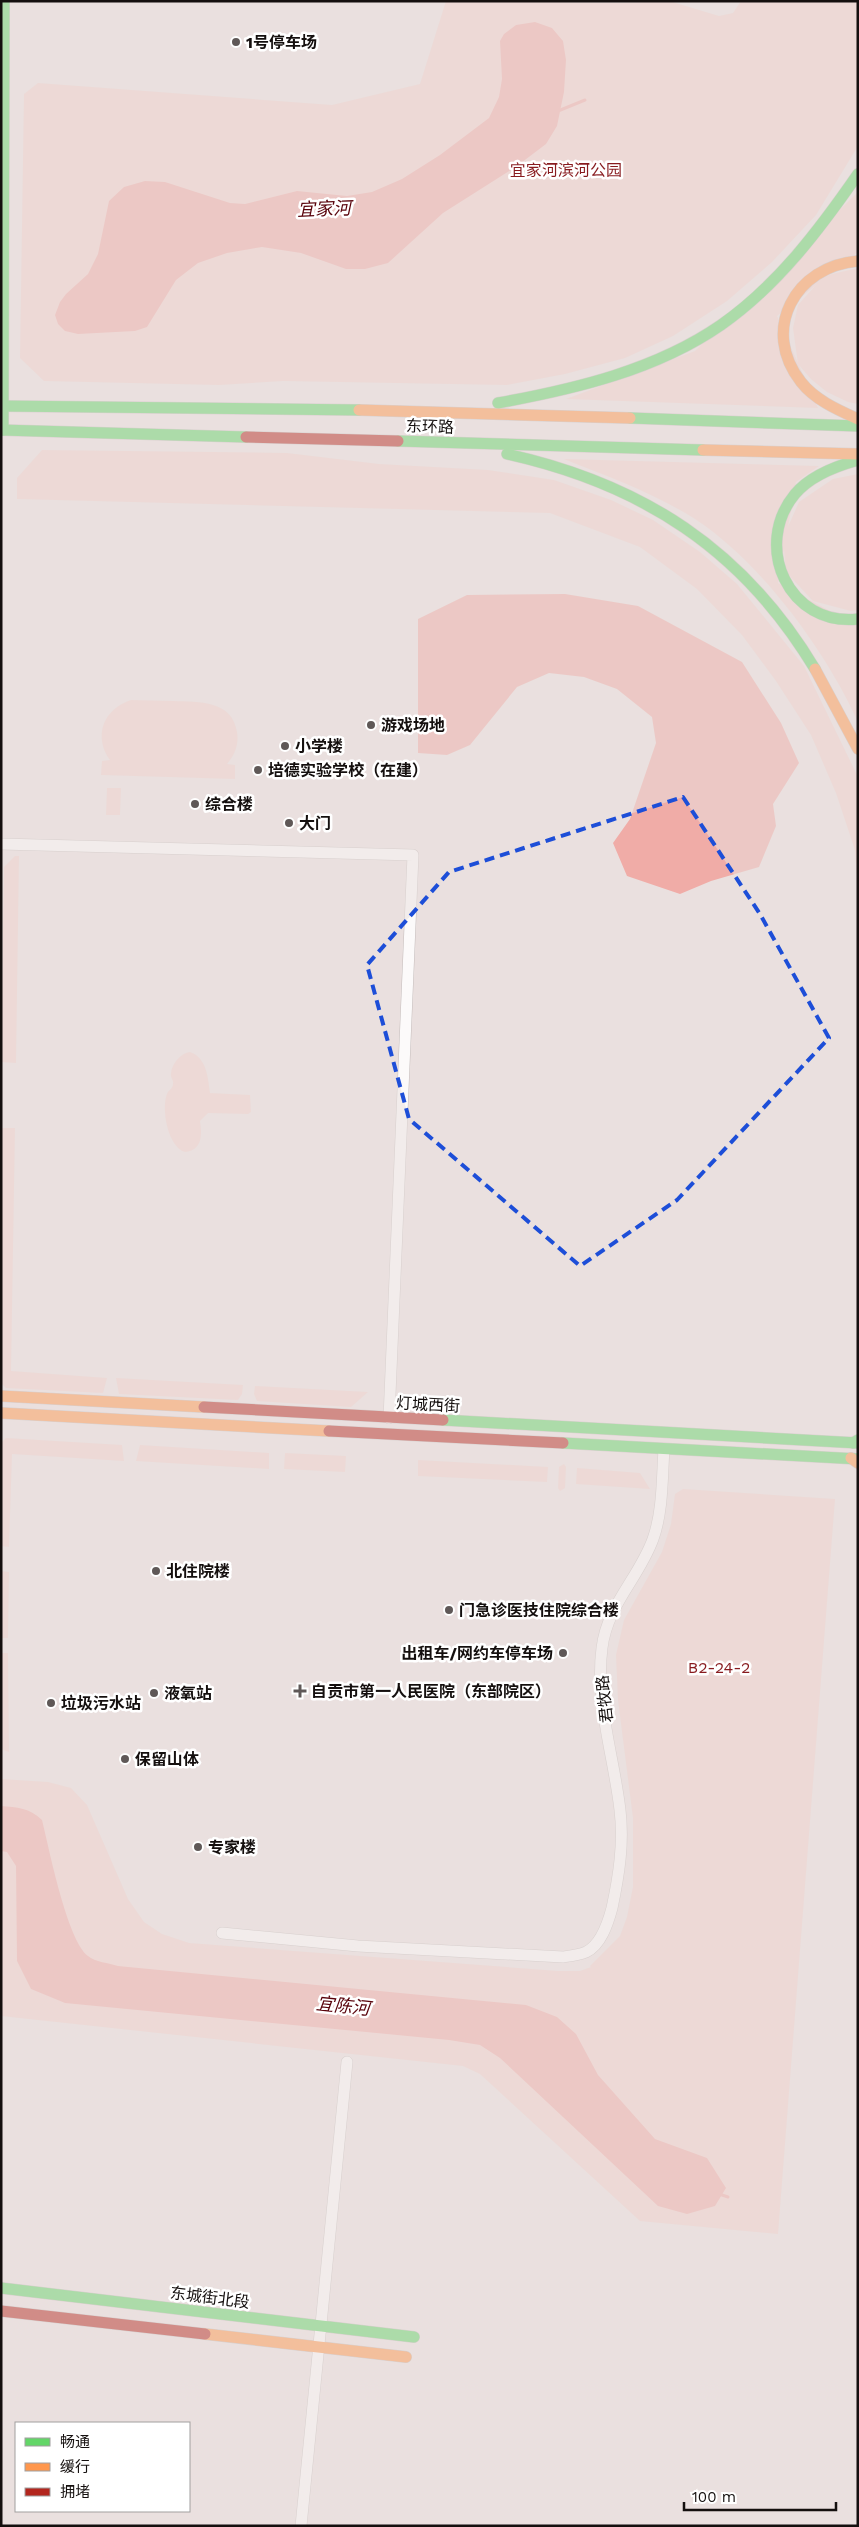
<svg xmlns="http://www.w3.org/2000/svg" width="859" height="2527" font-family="'Work Sans','Noto Sans SC',sans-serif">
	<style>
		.green { fill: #f1d1cd }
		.water { fill: #f0aca7 }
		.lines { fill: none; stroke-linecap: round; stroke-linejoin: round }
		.stream { stroke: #f0aca7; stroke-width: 3 }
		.street-casing { stroke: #c4bcbb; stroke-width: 12 }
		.fast-casing { stroke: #c4bcbb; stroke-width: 12 }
		.slow-casing { stroke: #c4bcbb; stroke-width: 12 }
		.jam-casing { stroke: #c4bcbb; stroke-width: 12 }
		.street { stroke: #fcfafa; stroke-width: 11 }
		.fast { stroke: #63d668; stroke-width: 11 }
		.slow { stroke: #ff974d; stroke-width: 11 }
		.jam { stroke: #b3261e; stroke-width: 11 }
		.marked { fill: none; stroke: #1d4ed8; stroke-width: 4; stroke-dasharray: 10 6; stroke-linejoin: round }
		.poi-dot { fill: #5f5857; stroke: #fff; stroke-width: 2 }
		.labels { text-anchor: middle; stroke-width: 5; stroke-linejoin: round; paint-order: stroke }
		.poi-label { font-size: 16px; font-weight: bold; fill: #140f0e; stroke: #fff; text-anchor: start }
		.park-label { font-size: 16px; fill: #881b1f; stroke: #fff }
		.street-label { font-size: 16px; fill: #140f0e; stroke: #fff }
		.water-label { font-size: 18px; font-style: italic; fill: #58020a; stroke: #fff }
	</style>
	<rect width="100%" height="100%" fill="#eae0df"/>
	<g class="green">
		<polygon points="446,1 622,3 669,1 719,16 733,13 741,1 858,1 858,146 816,215 772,262 727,301 673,336 625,358 565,374 507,385 283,381 219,385 44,381 20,358 24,94 38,83 332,105 420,84"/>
		<polygon points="858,192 858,252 777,316 818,408 566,399 695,351"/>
		<polygon points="858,268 858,404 848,402 827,392 811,379 798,364 793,328 798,305 824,276"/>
		<polygon points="42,450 287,453 379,464 488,470 554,480 611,500 653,520 700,552 737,584 804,666 858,777 858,890 855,850 836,793 811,735 776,681 742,635 697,589 640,547 550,513 17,499 17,478"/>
		<path d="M 564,459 L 819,466 L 796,482 L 778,583 L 858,626 L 858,722 C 826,651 761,562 695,519 C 654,493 609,477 564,459 Z"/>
		<polygon points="858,474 858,610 851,611 813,601 786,572 783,538 799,502 833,479"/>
		<path d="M 131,700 C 145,700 159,701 174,701 C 199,702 232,700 237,732 C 239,744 235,755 227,764 L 235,765 L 235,779 L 101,775 L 102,761 L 110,760 C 93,737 103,709 131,700 Z"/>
		<polygon points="107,788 121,788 120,815 106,815"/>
		<polygon points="15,856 19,856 16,1063 1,1062 4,867"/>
		<path d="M 190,1052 C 207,1058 208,1078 210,1093 L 250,1095 L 251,1112 L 248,1114 L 208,1113 L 200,1121 C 202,1134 203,1150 185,1152 C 168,1147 161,1109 167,1094 C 168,1090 173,1089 173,1084 C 174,1080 170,1078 171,1073 C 172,1063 181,1053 190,1052 Z"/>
		<polygon points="1,1128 15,1128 11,1371 107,1378 103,1393 6,1388 1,1383"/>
		<polygon points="116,1378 243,1385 242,1394 238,1400 119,1394"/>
		<polygon points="255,1386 256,1386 368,1392 351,1407 257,1401 254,1394"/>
		<polygon points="6,1438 122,1445 124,1461 12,1454 9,1547 1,1546 1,1443"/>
		<polygon points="140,1445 269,1453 269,1469 136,1461"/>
		<polygon points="285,1453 346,1456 345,1472 284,1469"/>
		<polygon points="418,1460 548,1467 547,1482 418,1476"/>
		<polygon points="564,1464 566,1467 565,1488 560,1491 558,1488 559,1467"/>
		<polygon points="577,1468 640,1473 650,1489 576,1484"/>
		<polygon points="683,1489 835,1499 778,2234 640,2221 480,2074 463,2066 1,2016 1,1779 48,1782 71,1788 87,1805 128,1899 144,1922 162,1934 189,1943 558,1971 580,1971 591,1967 620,2001 590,1966 620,1936 627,1917 633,1887 633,1818 618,1700 616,1655 624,1620 662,1552 671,1524 675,1494"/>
		<polygon points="1,1571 9,1572 8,1638 1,1638"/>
		<polygon points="1,1653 8,1653 9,1752 1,1749"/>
	</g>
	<g class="water">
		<polygon points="535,22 552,28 563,41 566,60 564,92 557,126 546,144 517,166 443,213 388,263 365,269 346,269 301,253 262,247 227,253 198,263 176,280 147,327 135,331 78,334 65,331 58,324 55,315 60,302 66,294 88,274 98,254 109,201 124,187 145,181 165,182 230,203 245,204 297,191 347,196 372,192 402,179 440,155 489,118 499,97 502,79 500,41 504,34 516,25"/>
		<polygon points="565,594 638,606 742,662 781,723 799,763 773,804 776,826 759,867 711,881 680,894 627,876 613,843 630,819 656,743 652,717 617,689 584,677 549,673 517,687 470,745 447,755 418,753 418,619 467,595"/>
		<path d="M 1,1806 C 17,1807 30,1808 42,1820 C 49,1848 67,1940 88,1956 C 95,1962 109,1963 118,1966 L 526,2005 L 557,2017 L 576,2034 L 598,2075 L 655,2139 L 707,2158 L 726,2188 L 715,2206 L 687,2214 L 658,2206 L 500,2058 L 480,2045 L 449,2040 L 65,2003 L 31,1989 L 17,1961 L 16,1866 L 7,1852 L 1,1851 Z"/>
	</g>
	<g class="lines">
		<g class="stream">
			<polyline points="558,111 585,100"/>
			<polyline points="719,2194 728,2197"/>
		</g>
		<defs>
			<g id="street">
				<polyline points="1,844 413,855 389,1418"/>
				<path d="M 222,1933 L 358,1946 L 563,1957 C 570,1956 579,1955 586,1952 C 601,1945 608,1923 612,1908 C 619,1875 624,1843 620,1810 C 614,1757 595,1702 602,1648 C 607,1605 639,1578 653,1539 C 663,1511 662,1478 664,1449"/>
				<polyline points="301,2526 347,2062"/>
			</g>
			<g id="fast">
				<path d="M 498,403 C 575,389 656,370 721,325 C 777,286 820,229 858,174"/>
				<polyline points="1,406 359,410"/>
				<polyline points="630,418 858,426"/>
				<polyline points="1,430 246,437"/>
				<polyline points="3,430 4,1"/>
				<polyline points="398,441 703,450"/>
				<path d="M 507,454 C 642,484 743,549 815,669"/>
				<path d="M 858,460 C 836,466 810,476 795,494 C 752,546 789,627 858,619"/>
				<polyline points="443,1420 858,1443"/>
				<polyline points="563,1443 858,1459"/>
				<polyline points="853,1443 858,1440"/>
				<polyline points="1,2288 414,2337"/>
			</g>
			<g id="slow">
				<path d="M 858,261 C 795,266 760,330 801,382 C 815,400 838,410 858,419"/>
				<polyline points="359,410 630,418"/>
				<polyline points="703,450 858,454"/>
				<polyline points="815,669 858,749"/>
				<polyline points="1,1396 204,1407"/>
				<polyline points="1,1413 329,1431"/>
				<polyline points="851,1458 858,1463"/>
				<polyline points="205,2334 406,2357"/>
			</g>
			<g id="jam">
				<polyline points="246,437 398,441"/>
				<polyline points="204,1407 443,1420"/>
				<polyline points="329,1431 563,1443"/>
				<polyline points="1,2311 205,2334"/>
			</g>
		</defs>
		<use href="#street" class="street-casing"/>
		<use href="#fast" class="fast-casing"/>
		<use href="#slow" class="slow-casing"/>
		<use href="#jam" class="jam-casing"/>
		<use href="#street" class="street"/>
		<use href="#fast" class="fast"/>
		<use href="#slow" class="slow"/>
		<use href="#jam" class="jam"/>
	</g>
	<path d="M0 0H859V2527H0ZM 683,797 L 760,914 L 829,1038 L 677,1200 L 580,1266 L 409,1119 L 367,965 L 449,872 Z" fill="#eae0df" fill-opacity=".55" fill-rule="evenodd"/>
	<path class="marked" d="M 683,797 L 760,914 L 829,1038 L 677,1200 L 580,1266 L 409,1119 L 367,965 L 449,872 Z"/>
	<g class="poi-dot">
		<circle cx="236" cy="42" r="5"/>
		<circle cx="371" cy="725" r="5"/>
		<circle cx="285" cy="746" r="5"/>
		<circle cx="258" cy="770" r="5"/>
		<circle cx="195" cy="804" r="5"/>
		<circle cx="289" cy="823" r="5"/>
		<circle cx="156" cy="1571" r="5"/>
		<circle cx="449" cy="1610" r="5"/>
		<circle cx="563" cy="1653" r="5"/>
		<path d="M297.5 1683.5h5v5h5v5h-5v5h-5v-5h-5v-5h5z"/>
		<circle cx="154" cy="1693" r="5"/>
		<circle cx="51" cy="1703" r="5"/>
		<circle cx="125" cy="1759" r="5"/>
		<circle cx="198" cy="1847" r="5"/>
	</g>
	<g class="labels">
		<g class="poi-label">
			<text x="246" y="48">1号停车场</text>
			<text x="381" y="731">游戏场地</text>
			<text x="295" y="752">小学楼</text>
			<text x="268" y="776">培德实验学校（在建）</text>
			<text x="205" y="810">综合楼</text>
			<text x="299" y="829">大门</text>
			<text x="166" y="1577">北住院楼</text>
			<text x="459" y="1616">门急诊医技住院综合楼</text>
			<text x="553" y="1659" text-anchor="end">出租车/网约车停车场</text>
			<text x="311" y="1697">自贡市第一人民医院（东部院区）</text>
			<text x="164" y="1699">液氧站</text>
			<text x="61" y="1709">垃圾污水站</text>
			<text x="135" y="1765">保留山体</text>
			<text x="208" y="1853">专家楼</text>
		</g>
		<g class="park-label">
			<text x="566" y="176">宜家河滨河公园</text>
			<text x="719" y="1673">B2-24-2</text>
		</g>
		<g class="street-label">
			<text transform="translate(430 426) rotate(2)" y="6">东环路</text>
			<text transform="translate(428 1404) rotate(3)" y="6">灯城西街</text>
			<text transform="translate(604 1699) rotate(-96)" y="6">君牧路</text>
			<text transform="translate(210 2297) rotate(7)" y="6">东城街北段</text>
		</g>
		<g class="water-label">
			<text transform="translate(324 209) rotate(-2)" y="6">宜家河</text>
			<text transform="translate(343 2006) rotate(6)" y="6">宜陈河</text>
		</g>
	</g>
	<rect width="859" height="2527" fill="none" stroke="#140f0e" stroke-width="5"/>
	<rect x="15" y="2422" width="175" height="90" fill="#ffffff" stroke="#a19f9f"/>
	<rect x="25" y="2438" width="25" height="8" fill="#63d668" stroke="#a19f9f"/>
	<text x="60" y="2447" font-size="15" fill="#140f0e">畅通</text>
	<rect x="25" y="2463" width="25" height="8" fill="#ff974d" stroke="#a19f9f"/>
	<text x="60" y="2472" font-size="15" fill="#140f0e">缓行</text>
	<rect x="25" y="2488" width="25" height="8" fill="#b3261e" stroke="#a19f9f"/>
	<text x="60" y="2497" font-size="15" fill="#140f0e">拥堵</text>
	<path d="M684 2502v8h152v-8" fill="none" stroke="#140f0e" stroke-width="2.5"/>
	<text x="692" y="2502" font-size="15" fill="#140f0e" stroke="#ffffff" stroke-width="4" paint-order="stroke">100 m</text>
</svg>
